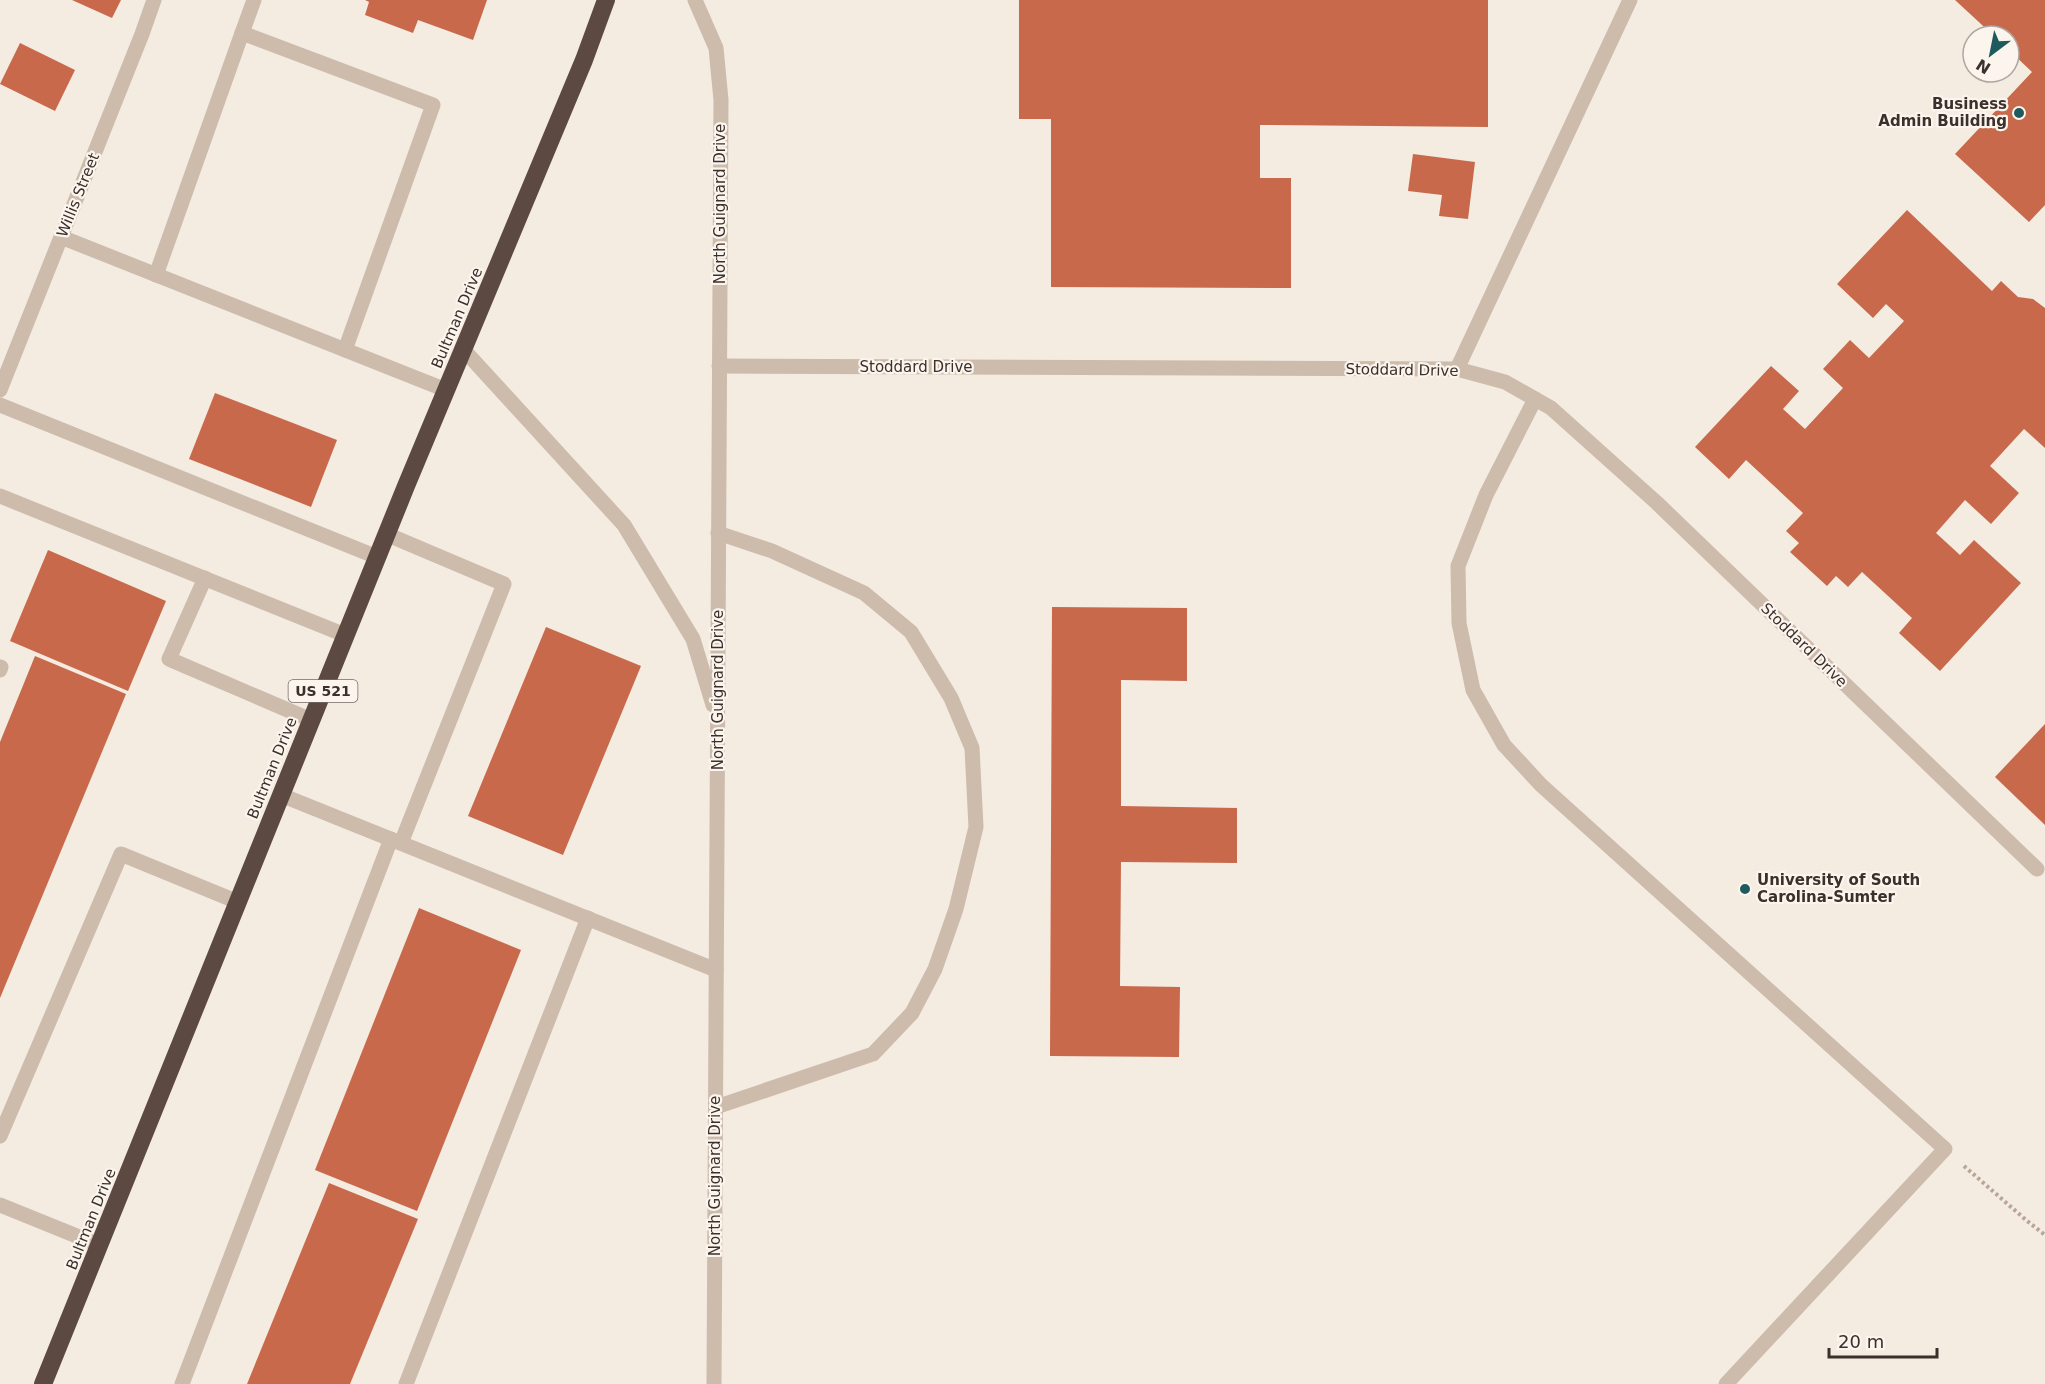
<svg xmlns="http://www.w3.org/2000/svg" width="2045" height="1384" font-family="'DejaVu Sans',sans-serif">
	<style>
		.building { fill: #c8694b }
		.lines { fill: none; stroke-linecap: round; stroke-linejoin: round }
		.path { stroke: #b9a596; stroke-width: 4; stroke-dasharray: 3 3; stroke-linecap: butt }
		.lane { stroke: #cdbbac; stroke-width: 15 }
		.street { stroke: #cdbbac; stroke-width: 15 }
		.highway { stroke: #5c4a42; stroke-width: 18 }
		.poi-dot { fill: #1f5a5e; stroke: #fbf5ee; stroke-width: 2 }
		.labels { text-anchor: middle; stroke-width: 4.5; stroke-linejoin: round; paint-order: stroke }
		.shield { fill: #fbf5ee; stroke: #756b66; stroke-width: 1.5 }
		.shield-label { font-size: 14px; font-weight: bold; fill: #3b302b }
		.poi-label { font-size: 15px; font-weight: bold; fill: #3b302b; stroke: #fbf5ee; text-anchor: end }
		.street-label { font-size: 15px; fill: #3b302b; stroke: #fbf5ee }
	</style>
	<rect width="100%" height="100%" fill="#f4ebe1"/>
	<g class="building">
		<polygon points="72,0 121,0 112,18"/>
		<polygon points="365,0 487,0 473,40 418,20 413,33 365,15 369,2"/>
		<polygon points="1019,0 1488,0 1488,127 1260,125 1260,178 1291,178 1291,288 1051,287 1051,119 1019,119"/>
		<polygon points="1955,0 2045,0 2045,205 2029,222 1955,154 2032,72 2009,50 2009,36 1994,36"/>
		<polygon points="20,43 75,70 55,111 0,84"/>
		<polygon points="1413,154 1475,162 1468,219 1439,216 1442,195 1408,191"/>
		<polygon points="1907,210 1992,291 2001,281 2018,297 2033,299 2045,308 2045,448 2024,429 1990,466 2019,493 1991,524 1965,500 1936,533 1960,555 1974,540 2021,583 1940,671 1899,633 1912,618 1862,572 1848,587 1836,576 1827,586 1790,552 1799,543 1786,531 1803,513 1746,460 1729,479 1695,447 1771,366 1799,391 1783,409 1805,429 1843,388 1823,369 1850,340 1869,358 1904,321 1886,304 1873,318 1837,284"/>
		<polygon points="215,393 337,440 311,507 189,459"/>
		<polygon points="48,550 166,601 128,691 10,641"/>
		<polygon points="1052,607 1187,608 1187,681 1121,680 1121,806 1237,808 1237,863 1121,862 1120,986 1180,987 1179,1057 1050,1056"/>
		<polygon points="546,627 641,666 563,855 468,816"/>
		<polygon points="35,656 126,694 0,998 0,742"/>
		<polygon points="2045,724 2045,825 1995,777"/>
		<polygon points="419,908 521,950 417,1211 315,1170"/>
		<polygon points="329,1183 418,1219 350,1384 247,1384"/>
	</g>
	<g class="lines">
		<polyline class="path" points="1964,1166 2026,1220 2045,1235"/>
		<g class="lane">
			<polyline points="242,33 254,0"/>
			<polyline points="61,237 446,390"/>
			<polyline points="156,275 242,33 433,105 345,350"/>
			<polyline points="1457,369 1630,0"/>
			<polyline points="1535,399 1486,495 1458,566 1459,623 1473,690 1504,745 1541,785 1945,1149 1726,1384"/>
			<polyline points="0,405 377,557"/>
			<polyline points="0,496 345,635"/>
			<polyline points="386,534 504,584 401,843"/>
			<polyline points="205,578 169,659 311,720"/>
			<polyline points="0,670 1,667"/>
			<polyline points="281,795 716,970"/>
			<polyline points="716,1107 873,1054 912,1013 935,969 956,909 976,827 972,748 951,698 911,632 864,593 772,551 718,533"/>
			<polyline points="0,1136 121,854 238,902"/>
			<polyline points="182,1384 391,839"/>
			<polyline points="406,1384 588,918"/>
		</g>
		<g class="street">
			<polyline points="695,0 716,48 721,100 714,1384"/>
			<polyline points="463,349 624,525 693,639 713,705"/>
			<polyline points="719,366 1457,369 1505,382 1551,408 1657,503 2037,869"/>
			<polyline points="0,390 142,34 154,0"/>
			<polyline points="0,1205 99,1245"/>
		</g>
		<polyline class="highway" points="43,1384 406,486 584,60 606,0"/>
	</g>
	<g class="poi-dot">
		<circle cx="2019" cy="113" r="6"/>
		<circle cx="1745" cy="889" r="6"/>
	</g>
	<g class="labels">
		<rect class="shield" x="288.5" y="680" width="69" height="22" rx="4.5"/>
		<g class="shield-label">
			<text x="323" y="696">US 521</text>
		</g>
		<g class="poi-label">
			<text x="2007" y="109">Business<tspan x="2007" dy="17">Admin Building</tspan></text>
			<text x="1757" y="885" text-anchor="start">University of South<tspan x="1757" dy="17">Carolina-Sumter</tspan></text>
		</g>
		<g class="street-label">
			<text transform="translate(78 195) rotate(-68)" y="5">Willis Street</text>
			<text transform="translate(720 204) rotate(-90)" y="5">North Guignard Drive</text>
			<text transform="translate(457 318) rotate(-67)" y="5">Bultman Drive</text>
			<text x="916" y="372">Stoddard Drive</text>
			<text transform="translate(1402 370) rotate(1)" y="5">Stoddard Drive</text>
			<text transform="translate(1804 645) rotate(44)" y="5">Stoddard Drive</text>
			<text transform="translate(718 690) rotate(-90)" y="5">North Guignard Drive</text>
			<text transform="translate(272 768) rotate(-68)" y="5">Bultman Drive</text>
			<text transform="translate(715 1176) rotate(-90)" y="5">North Guignard Drive</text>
			<text transform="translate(91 1219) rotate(-68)" y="5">Bultman Drive</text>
		</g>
	</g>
	<g transform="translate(1991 54) rotate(212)"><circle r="28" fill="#fbf5ee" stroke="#aea6a0" stroke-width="1.5"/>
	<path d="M0-4.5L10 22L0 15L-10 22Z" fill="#1f5a5e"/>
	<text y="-9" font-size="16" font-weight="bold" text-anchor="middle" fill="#3b302b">N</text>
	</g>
	<path d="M1829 1348v9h108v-9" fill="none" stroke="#3b302b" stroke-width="3"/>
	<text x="1838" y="1348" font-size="18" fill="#3b302b" stroke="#fbf5ee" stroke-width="4.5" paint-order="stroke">20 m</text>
</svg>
